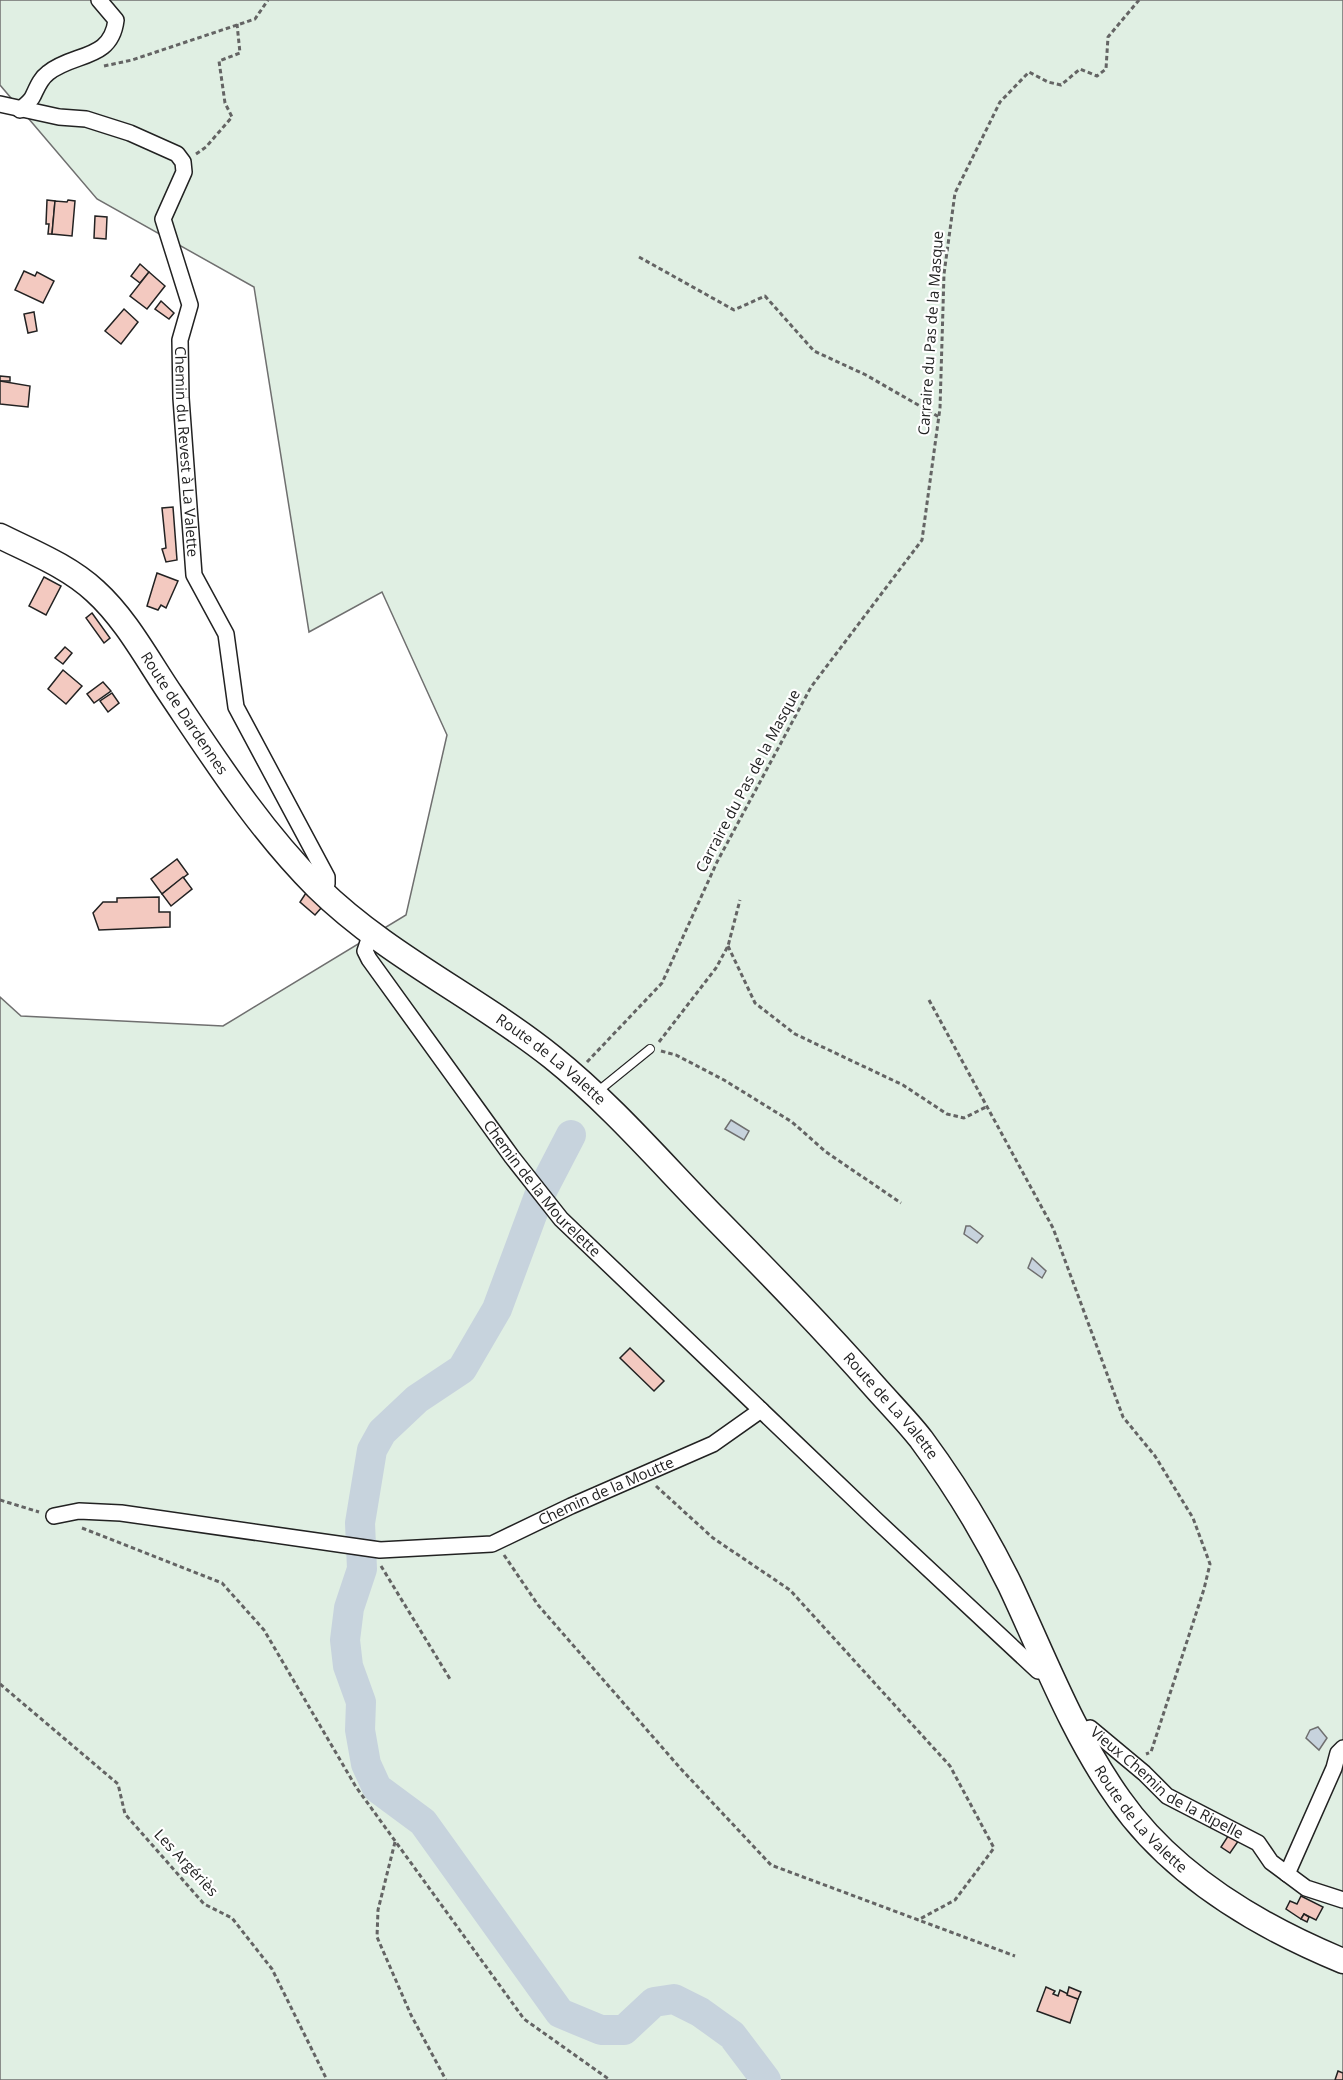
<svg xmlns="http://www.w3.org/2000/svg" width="1343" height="2080" font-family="'Open Sans',sans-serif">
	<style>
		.green { fill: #e0efe3; stroke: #6f6f6f; stroke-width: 1.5 }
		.water { fill: #c7d3dd; stroke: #6f6f6f; stroke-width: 1.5 }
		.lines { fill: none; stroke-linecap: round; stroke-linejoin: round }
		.river { stroke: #c7d3dd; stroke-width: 30 }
		.building { fill: #f3c9c0; stroke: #222; stroke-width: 1.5 }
		.service-casing { stroke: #222; stroke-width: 10 }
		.minor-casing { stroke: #222; stroke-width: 18 }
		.primary-casing { stroke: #222; stroke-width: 27 }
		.path { stroke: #646464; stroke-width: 3; stroke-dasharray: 4.5 3; stroke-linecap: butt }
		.service { stroke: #fff; stroke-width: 8 }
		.minor { stroke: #fff; stroke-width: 15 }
		.primary { stroke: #fff; stroke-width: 24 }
		.labels { text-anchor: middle; stroke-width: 4.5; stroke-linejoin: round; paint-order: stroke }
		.street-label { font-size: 15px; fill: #222; stroke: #fff }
	</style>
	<rect width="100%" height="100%" fill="#fff"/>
	<polygon class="green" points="0,0 1343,0 1343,2080 0,2080 0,997 21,1016 223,1026 406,915 447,735 382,592 309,632 254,287 97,199 0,85"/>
	<g class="water">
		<polygon points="731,1120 749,1131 744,1140 725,1129"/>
		<polygon points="966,1226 970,1226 983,1236 977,1243 964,1234"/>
		<polygon points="1032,1258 1046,1271 1042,1278 1028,1268"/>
		<polygon points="1318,1727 1327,1738 1319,1750 1306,1738 1310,1730"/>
	</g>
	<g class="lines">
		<g class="river">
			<polyline points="543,1189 571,1135"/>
			<polyline points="539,1196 497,1309 462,1369 417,1399 382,1432 372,1450 360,1523 362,1569 349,1608 345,1640 348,1666 361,1702 360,1730 366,1764 377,1788 423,1822 560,2013 601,2030 624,2030 654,2002 674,1999 700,2012 732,2035 766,2080"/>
		</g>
	</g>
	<g class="building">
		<polygon points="47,200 55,201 52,234 48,234 49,224 46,224"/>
		<polygon points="68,200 75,201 72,236 52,234 55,201 67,202"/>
		<polygon points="95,216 107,217 106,239 94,238"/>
		<polygon points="140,264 149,272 140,283 131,276"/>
		<polygon points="24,271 35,276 37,272 54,281 43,303 15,290"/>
		<polygon points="149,272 165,286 147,309 130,296"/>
		<polygon points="161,301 174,313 169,319 155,309"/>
		<polygon points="124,309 138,322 121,344 105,331"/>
		<polygon points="34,312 37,331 28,333 24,314"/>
		<polygon points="0,376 10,377 10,381 0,381"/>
		<polygon points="0,381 30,386 28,407 0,404"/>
		<polygon points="173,507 177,560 166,562 162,549 166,548 162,508"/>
		<polygon points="157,573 178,581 166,608 161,605 158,610 147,606"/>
		<polygon points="44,577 61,586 46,615 29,606"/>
		<polygon points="92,613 110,638 104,643 86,618"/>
		<polygon points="65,647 72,653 63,664 55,658"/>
		<polygon points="63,670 82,686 66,704 48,689"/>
		<polygon points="103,682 111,691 94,703 87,694"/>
		<polygon points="112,693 119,703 108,712 100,701"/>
		<polygon points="177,859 188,874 162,894 151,879"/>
		<polygon points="183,877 192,889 171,906 162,894"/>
		<polygon points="306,893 322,907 315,915 300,902"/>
		<polygon points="159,897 159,912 170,912 170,927 99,930 93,913 103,902 117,902 117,898"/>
		<polygon points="630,1348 664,1381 654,1391 620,1358"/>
		<polygon points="1230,1833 1239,1840 1230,1853 1221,1847"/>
		<polygon points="1301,1896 1323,1907 1316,1920 1304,1914 1301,1919 1286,1909 1290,1901 1297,1904"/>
		<polygon points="1304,1914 1309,1917 1307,1922 1301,1919"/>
		<polygon points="1046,1987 1055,1991 1053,1994 1058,1996 1060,1990 1078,1999 1070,2023 1037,2011"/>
		<polygon points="1069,1987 1081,1992 1078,1999 1067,1995"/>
		<polygon points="1338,2071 1343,2073 1343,2080 1335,2080"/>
	</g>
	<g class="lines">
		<defs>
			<polyline id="service" points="597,1092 650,1049"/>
			<g id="minor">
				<path id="s1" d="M 0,104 L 59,117 L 86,119 L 130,133 L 177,154 L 183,162 L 184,172 L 163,219 L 190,305 L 180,340 L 181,398 L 194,575 L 226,634 L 236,707 L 327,877 L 327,884 L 321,890"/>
				<path d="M 20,110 C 24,106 31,101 33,96 C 37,88 40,79 48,73 C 74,52 111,61 116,20 L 99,0"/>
				<path id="s2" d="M 374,937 L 368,942 L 365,951 L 369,959 L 512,1157 L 561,1219 L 875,1519 L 1038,1671 L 1048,1668"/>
				<path id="s3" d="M 54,1516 L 79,1511 L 121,1513 L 380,1550 L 492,1544 L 571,1506 L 713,1444 L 761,1410"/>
				<path id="s4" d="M 1078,1732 L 1090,1728 L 1144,1773 L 1167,1796 L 1258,1843 L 1271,1862 L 1306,1888 L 1343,1900"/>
				<polyline points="1287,1874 1334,1768 1338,1753 1343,1748"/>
			</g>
			<g id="primary">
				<path id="s5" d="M 0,536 C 32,552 68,566 95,591 C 127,620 148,661 172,696 C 217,763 260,830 317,887 C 387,956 477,997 552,1057 C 612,1105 663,1165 716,1219 C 770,1274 824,1329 875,1387 C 890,1404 907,1421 921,1439 C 955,1485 985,1534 1010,1585 C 1044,1657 1072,1733 1119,1799 C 1173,1876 1258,1926 1343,1961"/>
			</g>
		</defs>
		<use href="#service" class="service-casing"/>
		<use href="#minor" class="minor-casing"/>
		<use href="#primary" class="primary-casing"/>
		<g class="path">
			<polyline points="104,66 132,60 255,19 268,0"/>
			<polyline points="196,154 206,147 232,117 225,103 219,61 240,53 237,24"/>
			<polyline points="639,257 734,310 765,296 814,351 866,375 939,417"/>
			<polyline points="728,946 755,1003 795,1034 903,1085 947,1114 964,1118 986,1107"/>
			<polyline points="929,1000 1053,1228 1123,1417 1155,1456 1193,1518 1210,1564 1204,1589 1151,1752 1146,1754"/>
			<polyline points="659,1042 716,968 728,946 740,900"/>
			<polyline points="661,1051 676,1055 724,1080 792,1122 826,1152 901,1203"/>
			<polyline points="587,1062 662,983 717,862 811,687 922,540 940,408 944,274 955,193 1000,102 1029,72 1048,82 1061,85 1080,69 1097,76 1106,69 1108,37 1139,0"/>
			<polyline points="656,1486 713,1538 790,1590 950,1766 994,1848 955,1900 918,1920"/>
			<polyline points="0,1500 39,1512"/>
			<polyline points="82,1528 222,1583 264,1630 356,1787 524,2019 610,2080"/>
			<polyline points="504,1555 538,1605 681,1769 771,1865 1015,1956"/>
			<polyline points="381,1566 450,1679"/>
			<polyline points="0,1684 118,1784 125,1814 204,1904 232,1918 272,1969 327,2080"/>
			<polyline points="395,1842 378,1910 377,1937 411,2015 446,2080"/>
		</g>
		<use href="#service" class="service"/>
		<use href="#minor" class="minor"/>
		<use href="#primary" class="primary"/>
	</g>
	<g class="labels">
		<g class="street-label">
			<text transform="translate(931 333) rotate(-86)" y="5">Carraire du Pas de la Masque</text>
			<text dy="5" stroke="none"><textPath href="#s1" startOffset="495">Chemin du Revest à La Valette</textPath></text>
			<text dy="5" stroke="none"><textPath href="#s5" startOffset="262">Route de Dardennes</textPath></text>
			<text transform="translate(748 781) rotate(-62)" y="5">Carraire du Pas de la Masque</text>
			<text dy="5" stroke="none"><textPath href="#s5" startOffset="772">Route de La Valette</textPath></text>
			<text dy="5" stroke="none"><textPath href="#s2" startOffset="314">Chemin de la Mourelette</textPath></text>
			<text dy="5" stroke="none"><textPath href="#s5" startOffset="1258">Route de La Valette</textPath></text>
			<text dy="5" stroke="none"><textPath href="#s3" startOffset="567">Chemin de la Moutte</textPath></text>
			<text dy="5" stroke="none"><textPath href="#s4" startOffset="108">Vieux Chemin de la Ripelle</textPath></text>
			<text dy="5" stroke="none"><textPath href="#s5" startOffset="1744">Route de La Valette</textPath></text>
			<text transform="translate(186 1863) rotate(47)" y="5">Les Argériès</text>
		</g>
	</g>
</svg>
